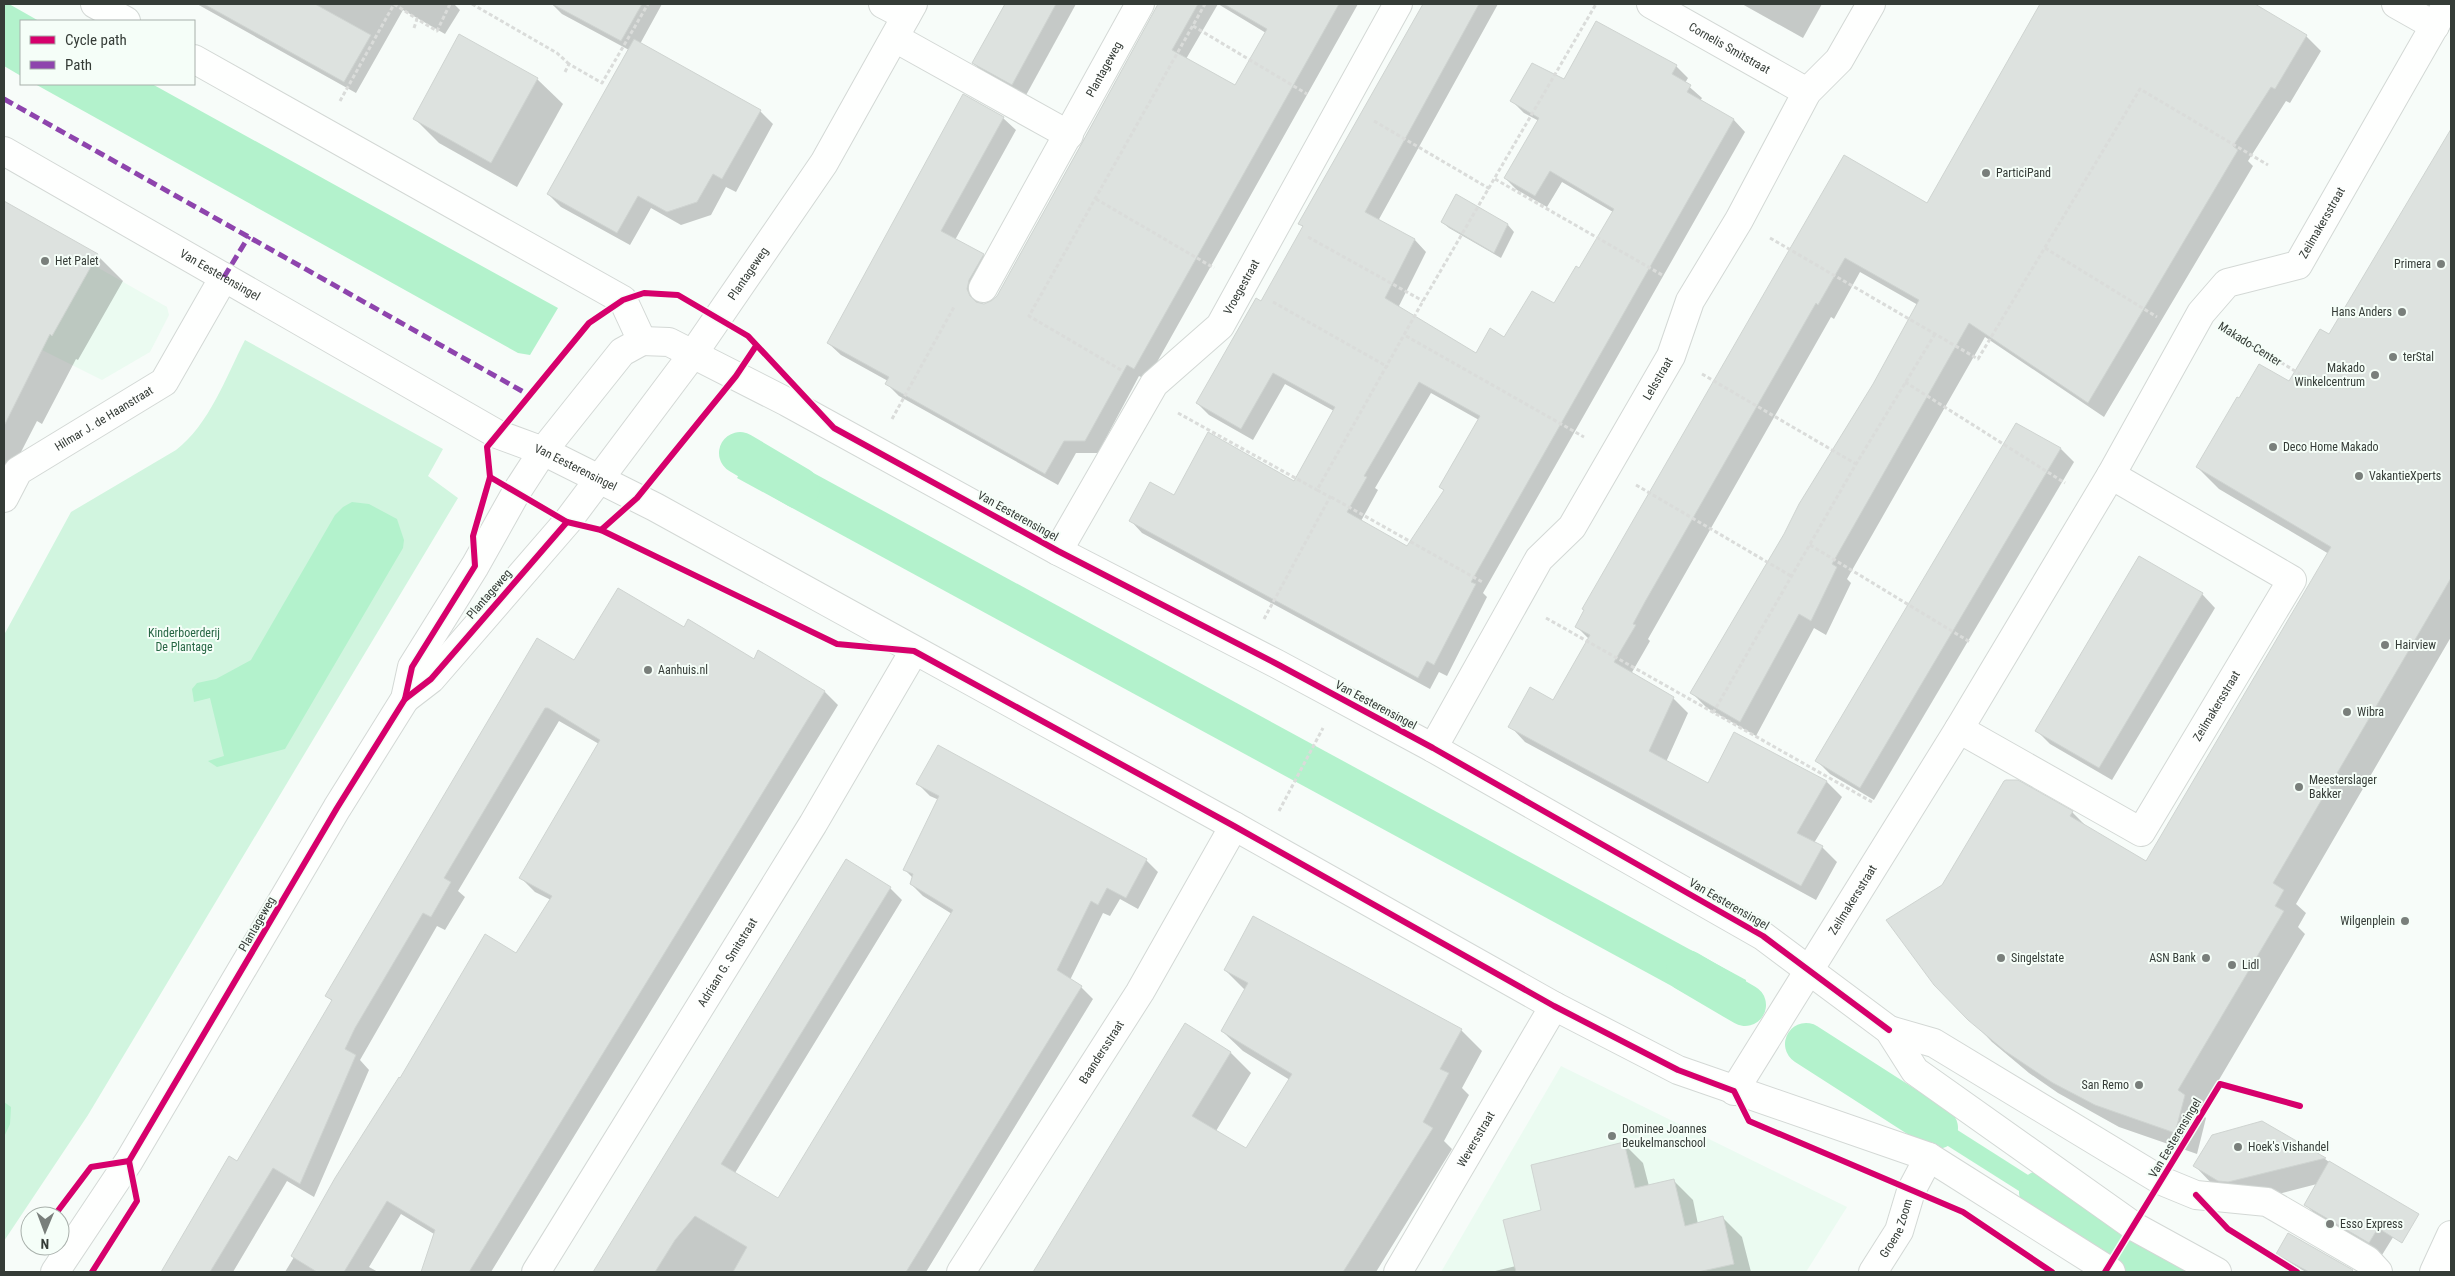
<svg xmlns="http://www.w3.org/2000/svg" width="2455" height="1276" font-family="'Roboto Condensed',sans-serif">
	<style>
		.built { fill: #ebfbf1 }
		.green { fill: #d1f5df }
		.water { fill: #b3f2cc }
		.shadow { fill: #0003; fill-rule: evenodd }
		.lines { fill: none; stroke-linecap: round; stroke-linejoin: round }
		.canal { stroke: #b3f2cc; stroke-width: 42 }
		.building { fill: #dde2df; stroke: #cfd4d1; fill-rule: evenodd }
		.minor-casing { stroke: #d3d8d5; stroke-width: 30 }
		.path { stroke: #dadcda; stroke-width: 3; stroke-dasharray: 4 2.5; stroke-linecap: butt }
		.minor { stroke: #fefffe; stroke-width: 28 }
		.quiet { stroke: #8e44ad; stroke-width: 5; stroke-dasharray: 10 5; stroke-linecap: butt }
		.cycleway-casing { stroke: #f5fef8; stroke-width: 9 }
		.cycleway { stroke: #d6006c; stroke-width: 6 }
		.poi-dot { fill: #797f7b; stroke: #f5fef8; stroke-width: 2 }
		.labels { text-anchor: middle; stroke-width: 4; stroke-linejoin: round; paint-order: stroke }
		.street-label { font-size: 12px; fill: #353c37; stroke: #f5fef8 }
		.poi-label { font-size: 12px; fill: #353c37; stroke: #f5fef8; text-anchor: start }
		.park-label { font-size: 12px; fill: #276644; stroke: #f5fef8 }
	</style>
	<rect width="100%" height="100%" fill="#f7fcf9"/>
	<g class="built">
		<polygon points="4,214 167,307 169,315 150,352 102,380 40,349 42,341 4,320"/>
		<polygon points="1561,1066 1847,1207 1806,1272 1441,1272"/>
	</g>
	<path class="green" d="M 245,340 L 443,449 L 428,476 L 458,498 L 88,1115 L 4,1241 L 4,635 L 71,512 L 176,450 C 209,425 226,377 245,340 Z"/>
	<g class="water">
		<polygon points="4,4 9,4 39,21 21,21 21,76 4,66"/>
		<polygon points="35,84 152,84 558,308 530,355 518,353"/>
		<polygon points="762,445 1746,980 1745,990 1725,1015 737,478 754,450"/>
		<polygon points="352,502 369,504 397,519 404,540 403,548 285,749 217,767 208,761 224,756 210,698 194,702 192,689 197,683 216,679 251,660 335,515 343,507"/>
		<polygon points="1893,1089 2094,1217 2084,1232 1883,1105"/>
		<polygon points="4,1102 11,1107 10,1124 4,1137"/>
		<polygon points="2135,1244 2180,1272 2147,1272 2126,1258"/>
	</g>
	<g class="shadow">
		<polygon points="197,4 454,4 460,10 445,34 403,10 356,93"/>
		<polygon points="552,4 662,4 640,44 760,111 773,124 736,192 726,187 711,215 681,225 651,208 630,245 561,207 548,194 629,50 562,14"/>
		<polygon points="1006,4 1076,4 1025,97 986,75 973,63"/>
		<polygon points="1159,4 1218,4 1186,59 1235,87 1266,33 1218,4 1358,4 1147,380 1139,376 1098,453 1076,453 1058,485 899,396 887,384 888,381 841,355 828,343 1003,118 1016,130 955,240 983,255 996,267 981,294 979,302 984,305 992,302 997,297"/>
		<path d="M 1425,4 L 1498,4 L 1378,221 L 1415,240 L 1426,252 L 1398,308 L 1476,354 L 1505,339 L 1555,305 L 1580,270 L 1613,212 L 1562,182 L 1547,207 L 1517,190 L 1505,178 L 1539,121 L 1524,113 L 1512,101 L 1564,80 L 1676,66 L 1688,78 L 1685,83 L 1702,98 L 1700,101 L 1734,120 L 1745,132 L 1483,593 L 1487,597 L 1447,676 L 1439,672 L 1430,689 L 1142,533 L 1131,521 L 1174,496 L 1294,483 L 1334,411 L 1285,384 L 1253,440 L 1209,415 L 1197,403 L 1262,303 L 1304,228 L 1300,224 ZM 1431,393 L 1479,420 L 1440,486 L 1445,491 L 1408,548 L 1361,521 L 1378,490 L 1375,488 Z"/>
		<polygon points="1742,4 1822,4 1803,38"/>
		<polygon points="2041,4 2253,4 2306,36 2321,51 2290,103 2286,101 2248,161 2253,166 2104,417 1985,337 1847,579 1851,583 1826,635 1814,628 1756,736 1707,708 1692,693 1874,384 1918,305 1860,272 1834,319 1831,317 1648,639 1650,641 1631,674 1673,698 1688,713 1666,762 1708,785 1735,734 1827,782 1842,797 1814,843 1822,847 1837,862 1816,900 1525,742 1510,726 1554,702 1589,639 1576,626 1844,157 1927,205"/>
		<polygon points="460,36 537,79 563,104 517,187 439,143 414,118"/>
		<polygon points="2451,131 2451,637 2296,904 2306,913 2298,927 2305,934 2200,1112 2206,1118 2197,1154 2119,1127 2058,1093 2029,1073 1992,1042 1926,973 2072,812 2088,828 2147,862 2329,554 2219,489 2197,467 2240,399 2290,382 2329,335"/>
		<polygon points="1456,196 1508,225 1514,232 1501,258 1449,228 1442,222"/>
		<polygon points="4,203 97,255 123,281 78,360 76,359 42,424 37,421 4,485"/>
		<polygon points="2017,424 2061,449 2074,462 1874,800 1830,774 1817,761"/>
		<polygon points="2202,594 2215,608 2112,780 2050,744 2036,730"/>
		<polygon points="684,628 825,692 838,705 491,1272 422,1272 434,1234 401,1214 369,1267 378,1272 285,1272 401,1080 516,954 551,900 535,892 521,878 599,744 559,721 458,891 465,897 445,930 437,926 360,1060 369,1070 314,1197 287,1181 233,1272 162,1272 229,1158 237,1163 333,1002 327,996 575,662"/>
		<polygon points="918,784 1146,860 1158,872 1138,909 1120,899 1110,916 1103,913 1070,980 1081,987 1093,999 926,1272 594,1272 846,861 890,888 902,900 735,1173 778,1200 952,914 923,896 911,884 913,878 904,869 939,800 930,796"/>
		<polygon points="1225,970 1461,1030 1482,1051 1462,1088 1469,1095 1444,1141 1452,1149 1376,1272 1035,1272 1186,1025 1231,1053 1251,1073 1216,1131 1246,1149 1290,1080 1243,1051 1222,1031 1245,990"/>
		<polygon points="2262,1122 2325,1159 2405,1218 2382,1255 2319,1218 2306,1205 2317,1184 2248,1202 2214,1186 2195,1166"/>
		<polygon points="1624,1144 1643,1163 1649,1186 1673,1180 1693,1200 1698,1224 1723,1218 1742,1237 1751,1272 1491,1272 1516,1266 1543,1211"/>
		<polygon points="2278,1253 2352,1271 2353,1272 2306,1272 2284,1260"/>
	</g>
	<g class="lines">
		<g class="canal">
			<polyline points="740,453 799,488"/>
			<polyline points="1687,971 1745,1005"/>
			<polyline points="1806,1044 1937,1128"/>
			<polyline points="2040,1192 2163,1272"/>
		</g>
	</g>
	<g class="building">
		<polygon points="204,4 315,4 371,35 344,82"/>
		<polygon points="552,4 642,4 621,41"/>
		<polygon points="1005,4 1056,4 1012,85 972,63"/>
		<polygon points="1158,4 1198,4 1172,50 1235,85 1267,29 1224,4 1339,4 1134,369 1127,365 1085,441 1064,441 1045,474 885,384 889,377 827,343 963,94 1004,117 941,231 984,254 969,280 967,289 970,296 976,302 984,304 991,301 997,296 1082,143"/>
		<path d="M 1423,4 L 1479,4 L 1365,212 L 1415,239 L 1385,298 L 1476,353 L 1490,328 L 1504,337 L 1532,291 L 1554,303 L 1576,266 L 1579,268 L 1614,209 L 1550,171 L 1535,196 L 1504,178 L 1539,118 L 1510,101 L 1532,63 L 1564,79 L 1596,21 L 1677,65 L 1672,74 L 1691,85 L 1687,92 L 1734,119 L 1471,582 L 1476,584 L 1434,665 L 1427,661 L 1418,678 L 1129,521 L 1150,482 L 1174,495 L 1208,432 L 1294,481 L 1335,407 L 1273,373 L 1241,429 L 1196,403 L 1256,298 L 1261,301 L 1303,226 L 1298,224 ZM 1419,382 L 1480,416 L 1439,487 L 1444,490 L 1407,546 L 1347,512 L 1367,477 L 1364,476 Z"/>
		<polygon points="2040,4 2255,4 2307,35 2275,89 2271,87 2233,146 2238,150 2088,403 1969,323 1832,564 1837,567 1811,621 1799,614 1740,722 1690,693 1784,534 1799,504 1873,384 1919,300 1845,258 1818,305 1816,303 1646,600 1633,624 1636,625 1614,662 1674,697 1649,751 1708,783 1734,732 1827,781 1797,833 1823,846 1801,886 1508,727 1530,687 1553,700 1590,635 1575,627 1584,610 1582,609 1844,155 1927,203"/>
		<polygon points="459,34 538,78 491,163 413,119"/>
		<polygon points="634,39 761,110 722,179 713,174 697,202 667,212 638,196 617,233 547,194"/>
		<polygon points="2451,129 2451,578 2273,883 2284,890 2275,906 2284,911 2178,1090 2185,1095 2175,1133 2095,1105 2053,1083 2005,1051 1968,1020 1934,985 1886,920 1942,885 2004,781 2006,780 2018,780 2073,811 2070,816 2146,861 2331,547 2196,467 2237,397 2239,398 2259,364 2289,381 2320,329 2329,334"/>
		<polygon points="1456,194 1508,224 1494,253 1441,222"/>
		<polygon points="4,201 98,254 52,336 50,334 4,426"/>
		<polygon points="2016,423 2061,448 1860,788 1815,761"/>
		<polygon points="2139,556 2203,593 2099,768 2035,731"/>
		<polygon points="618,588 684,627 688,619 754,659 758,650 825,691 469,1272 421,1272 435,1230 387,1201 344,1272 317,1272 291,1256 335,1178 399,1077 400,1078 485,934 516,953 552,896 519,878 600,740 548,708 545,708 444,878 451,882 431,917 423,913 355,1028 345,1049 356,1055 300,1184 273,1168 210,1272 161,1272 229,1156 237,1161 305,1046 332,1000 325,996 537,638 574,660"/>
		<polygon points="938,745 1147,859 1126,898 1107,888 1098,905 1091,901 1057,970 1082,986 906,1272 733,1272 747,1247 695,1216 675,1240 655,1272 593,1272 846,859 891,887 721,1164 778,1198 953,910 910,884 913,874 903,870 939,796 916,784"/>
		<polygon points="1253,916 1462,1029 1440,1069 1449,1073 1423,1122 1433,1128 1360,1245 1343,1272 1033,1272 1185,1023 1231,1052 1192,1116 1246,1148 1292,1074 1221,1031 1248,983 1224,970"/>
		<polygon points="2262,1121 2326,1158 2228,1182 2218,1181 2193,1166 2212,1135"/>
		<polygon points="1624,1142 1635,1188 1674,1179 1685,1226 1723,1216 1734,1264 1698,1272 1516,1272 1503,1220 1541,1210 1531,1165"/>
		<polygon points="2329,1161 2419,1214 2402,1243 2378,1228 2369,1243 2304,1205"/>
		<polygon points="2288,1233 2353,1270 2351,1272 2309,1272 2276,1254"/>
	</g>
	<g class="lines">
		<defs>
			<g id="minor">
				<polyline points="95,4 126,21"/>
				<polyline points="883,4 906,16"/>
				<path id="s1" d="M 1651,4 L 1807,92"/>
				<polyline points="2396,4 2435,26"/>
				<polyline points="895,38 1069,135"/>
				<polyline points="194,59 623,300 642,341"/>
				<path id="s2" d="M 4,151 L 497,434 L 543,451 L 655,507 L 1234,826 L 1554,1006 L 1678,1070 L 1929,1157 L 2111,1272"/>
				<path id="s3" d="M 983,288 L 1140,4"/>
				<polyline points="642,341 669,342 787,402 1058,551 1277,664 1433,748 1763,936 1889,1030 1915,1071 2135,1227 2217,1272"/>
				<path id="s4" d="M 4,498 L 18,471 L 164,382 L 224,277"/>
				<path id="s5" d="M 1058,551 L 1154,384 L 1220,326 L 1398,4"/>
				<path id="s6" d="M 405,699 L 431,679 L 567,522 L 693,354 L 824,163 L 913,4"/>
				<path id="s7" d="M 1959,729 L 2141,832 L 2292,580 L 2111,475"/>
				<path id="s8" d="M 1433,748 L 1539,559 L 1572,527 L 1671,356 L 1690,301 L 1739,220 L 1807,92 L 1839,60 L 1871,4"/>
				<polyline points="1889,1030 1934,1043 2162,1181 2196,1195 2267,1202 2367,1260 2378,1272"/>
				<path id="s9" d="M 1734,1091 L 1959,729 L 2111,475 L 2201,313 L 2227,283 L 2298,265 L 2447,4"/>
				<polyline points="55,1272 129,1161 337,808 405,699 412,667 475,566 517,491 543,451 622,352 642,341"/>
				<path id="s10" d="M 536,1272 L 813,824 L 914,651"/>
				<path id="s11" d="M 961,1272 L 1140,992 L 1234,826"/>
				<path id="s12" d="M 1398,1272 L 1554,1006"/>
				<path id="s13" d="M 1873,1272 L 1899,1231 L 1911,1191 L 1929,1157"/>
				<polyline points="2434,1272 2451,1235"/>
			</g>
		</defs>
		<use href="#minor" class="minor-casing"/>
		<g class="path">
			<polyline points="394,4 417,19"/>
			<polyline points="472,4 557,53 569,64"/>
			<polyline points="1193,26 1307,94"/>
			<polyline points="414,28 417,19 437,31 450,4"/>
			<polyline points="565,72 569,64 602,83 648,4"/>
			<polyline points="340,101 393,6"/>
			<polyline points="1374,121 1490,189"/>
			<polyline points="1495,179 1664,276"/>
			<polyline points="1096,199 1214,268"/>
			<polyline points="1308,237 1423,301"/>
			<polyline points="1770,238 1978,359 2140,89 2268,165"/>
			<polyline points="2045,248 2157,317"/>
			<polyline points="1273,302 1388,367"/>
			<polyline points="2231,332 2300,374"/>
			<polyline points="1406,336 1584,437"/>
			<polyline points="1121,370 1029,316 1205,4"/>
			<polyline points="1702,374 1856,464"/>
			<polyline points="1905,382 2065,483"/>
			<polyline points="1178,413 1317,490"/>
			<polyline points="892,419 954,307"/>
			<polyline points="1636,485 1791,576"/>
			<polyline points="1331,497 1484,583"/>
			<polyline points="1810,545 1970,642"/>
			<polyline points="1546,618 1872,802"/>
			<polyline points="1264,619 1330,497 1317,490 1423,301 1596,4"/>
			<polyline points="1713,713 1856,464 1935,334"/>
			<polyline points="1279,811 1323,728"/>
		</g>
		<use href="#minor" class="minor"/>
		<g class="quiet">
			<polyline points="4,99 529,395"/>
			<polyline points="224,277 249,236"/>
		</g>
		<defs>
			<g id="cycleway">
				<polyline points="490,477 567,522 601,530 837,644 914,651 1234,826 1554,1006 1678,1070 1734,1091 1749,1121 1963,1212 2052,1272"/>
				<polyline points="601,530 637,498 736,376 756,346"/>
				<polyline points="405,699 431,679 567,522"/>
				<polyline points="129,1161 337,808 405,699 412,667 475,566 473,536 490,477 487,447 589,323 623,300 644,293 678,295 748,336 834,428 1058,551 1277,664 1433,748 1763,936 1889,1030"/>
				<polyline points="2196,1195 2228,1229 2297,1272"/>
				<polyline points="54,1216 91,1167 129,1161"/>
				<polyline points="92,1272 137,1201 129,1161"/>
				<polyline points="2105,1272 2220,1084 2300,1106"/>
			</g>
		</defs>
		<use href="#cycleway" class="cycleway-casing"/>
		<use href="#cycleway" class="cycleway"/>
	</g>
	<g class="poi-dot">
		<circle cx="1986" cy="173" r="5"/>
		<circle cx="45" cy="261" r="5"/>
		<circle cx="2441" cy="264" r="5"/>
		<circle cx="2402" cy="312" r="5"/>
		<circle cx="2393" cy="357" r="5"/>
		<circle cx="2375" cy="375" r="5"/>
		<circle cx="2273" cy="447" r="5"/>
		<circle cx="2359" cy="476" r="5"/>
		<circle cx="2385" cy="645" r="5"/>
		<circle cx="648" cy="670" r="5"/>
		<circle cx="2347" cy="712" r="5"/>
		<circle cx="2299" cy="787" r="5"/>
		<circle cx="2405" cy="921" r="5"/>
		<circle cx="2001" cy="958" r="5"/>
		<circle cx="2206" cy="958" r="5"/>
		<circle cx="2232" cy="965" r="5"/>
		<circle cx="2139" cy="1085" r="5"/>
		<circle cx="1612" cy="1136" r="5"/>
		<circle cx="2238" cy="1147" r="5"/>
		<circle cx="2330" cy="1224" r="5"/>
	</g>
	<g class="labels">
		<g class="street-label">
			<text dy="4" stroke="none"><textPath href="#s1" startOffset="90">Cornelis Smitstraat</textPath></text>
			<text dy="4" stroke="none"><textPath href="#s3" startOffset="250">Plantageweg</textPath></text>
			<text dy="4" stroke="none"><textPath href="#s9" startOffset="1069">Zeilmakersstraat</textPath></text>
			<text dy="4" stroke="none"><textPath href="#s2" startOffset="249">Van Eesterensingel</textPath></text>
			<text dy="4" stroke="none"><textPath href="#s6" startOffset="548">Plantageweg</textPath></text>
			<text dy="4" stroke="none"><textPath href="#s5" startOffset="325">Vroegestraat</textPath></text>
			<text transform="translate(2250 344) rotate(32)" y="4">Makado-Center</text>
			<text dy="4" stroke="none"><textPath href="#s8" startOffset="434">Lelsstraat</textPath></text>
			<text dy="4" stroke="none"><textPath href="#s4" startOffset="131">Hilmar J. de Haanstraat</textPath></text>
			<text dy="4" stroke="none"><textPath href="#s2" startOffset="654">Van Eesterensingel</textPath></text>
			<text transform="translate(1018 516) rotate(29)" y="4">Van Eesterensingel</text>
			<text transform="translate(489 594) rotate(-49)" y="4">Plantageweg</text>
			<text transform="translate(1376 705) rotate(28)" y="4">Van Eesterensingel</text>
			<text dy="4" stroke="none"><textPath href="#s7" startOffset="356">Zeilmakersstraat</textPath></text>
			<text dy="4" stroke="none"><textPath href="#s9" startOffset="225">Zeilmakersstraat</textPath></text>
			<text transform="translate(1729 904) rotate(30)" y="4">Van Eesterensingel</text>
			<text transform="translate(257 924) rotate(-60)" y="4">Plantageweg</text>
			<text dy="4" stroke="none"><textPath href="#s10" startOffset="364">Adriaan G. Smitstraat</textPath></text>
			<text dy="4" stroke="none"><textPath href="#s11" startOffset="261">Baandersstraat</textPath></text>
			<text transform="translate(2175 1138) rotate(-59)" y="4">Van Eesterensingel</text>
			<text dy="4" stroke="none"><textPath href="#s12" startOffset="154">Weversstraat</textPath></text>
			<text dy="4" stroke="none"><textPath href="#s13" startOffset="50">Groene Zoom</textPath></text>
		</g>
		<g class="poi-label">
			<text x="1996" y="177">ParticiPand</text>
			<text x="55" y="265">Het Palet</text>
			<text x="2431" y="268" text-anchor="end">Primera</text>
			<text x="2392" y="316" text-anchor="end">Hans Anders</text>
			<text x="2403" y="361">terStal</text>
			<text x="2365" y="372" text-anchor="end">Makado<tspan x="2365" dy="14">Winkelcentrum</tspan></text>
			<text x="2283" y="451">Deco Home Makado</text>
			<text x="2369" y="480">VakantieXperts</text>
			<text x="2395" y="649">Hairview</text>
			<text x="658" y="674">Aanhuis.nl</text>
			<text x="2357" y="716">Wibra</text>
			<text x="2309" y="784">Meesterslager<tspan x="2309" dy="14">Bakker</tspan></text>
			<text x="2395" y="925" text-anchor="end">Wilgenplein</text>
			<text x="2011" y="962">Singelstate</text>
			<text x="2196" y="962" text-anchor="end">ASN Bank</text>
			<text x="2242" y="969">Lidl</text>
			<text x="2129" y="1089" text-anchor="end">San Remo</text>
			<text x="1622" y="1133">Dominee Joannes<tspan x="1622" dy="14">Beukelmanschool</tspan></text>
			<text x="2248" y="1151">Hoek's Vishandel</text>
			<text x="2340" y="1228">Esso Express</text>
		</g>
		<g class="park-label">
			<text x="184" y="637">Kinderboerderij<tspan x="184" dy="14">De Plantage</tspan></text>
		</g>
	</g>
	<rect width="2455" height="1276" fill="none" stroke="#353c37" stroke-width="10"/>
	<rect x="20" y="20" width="175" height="65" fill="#f5fef8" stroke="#a8b0ab"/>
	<rect x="30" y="36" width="25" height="8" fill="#d6006c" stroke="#a8b0ab"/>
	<text x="65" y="45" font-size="15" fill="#353c37">Cycle path</text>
	<rect x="30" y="61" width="25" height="8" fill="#8e44ad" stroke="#a8b0ab"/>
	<text x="65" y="70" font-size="15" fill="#353c37">Path</text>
	<g transform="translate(45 1231) rotate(181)"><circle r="24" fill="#f5fef8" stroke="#a8b0ab"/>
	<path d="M0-4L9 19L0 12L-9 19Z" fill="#797f7b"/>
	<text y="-8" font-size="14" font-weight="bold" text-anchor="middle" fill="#353c37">N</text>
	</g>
</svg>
